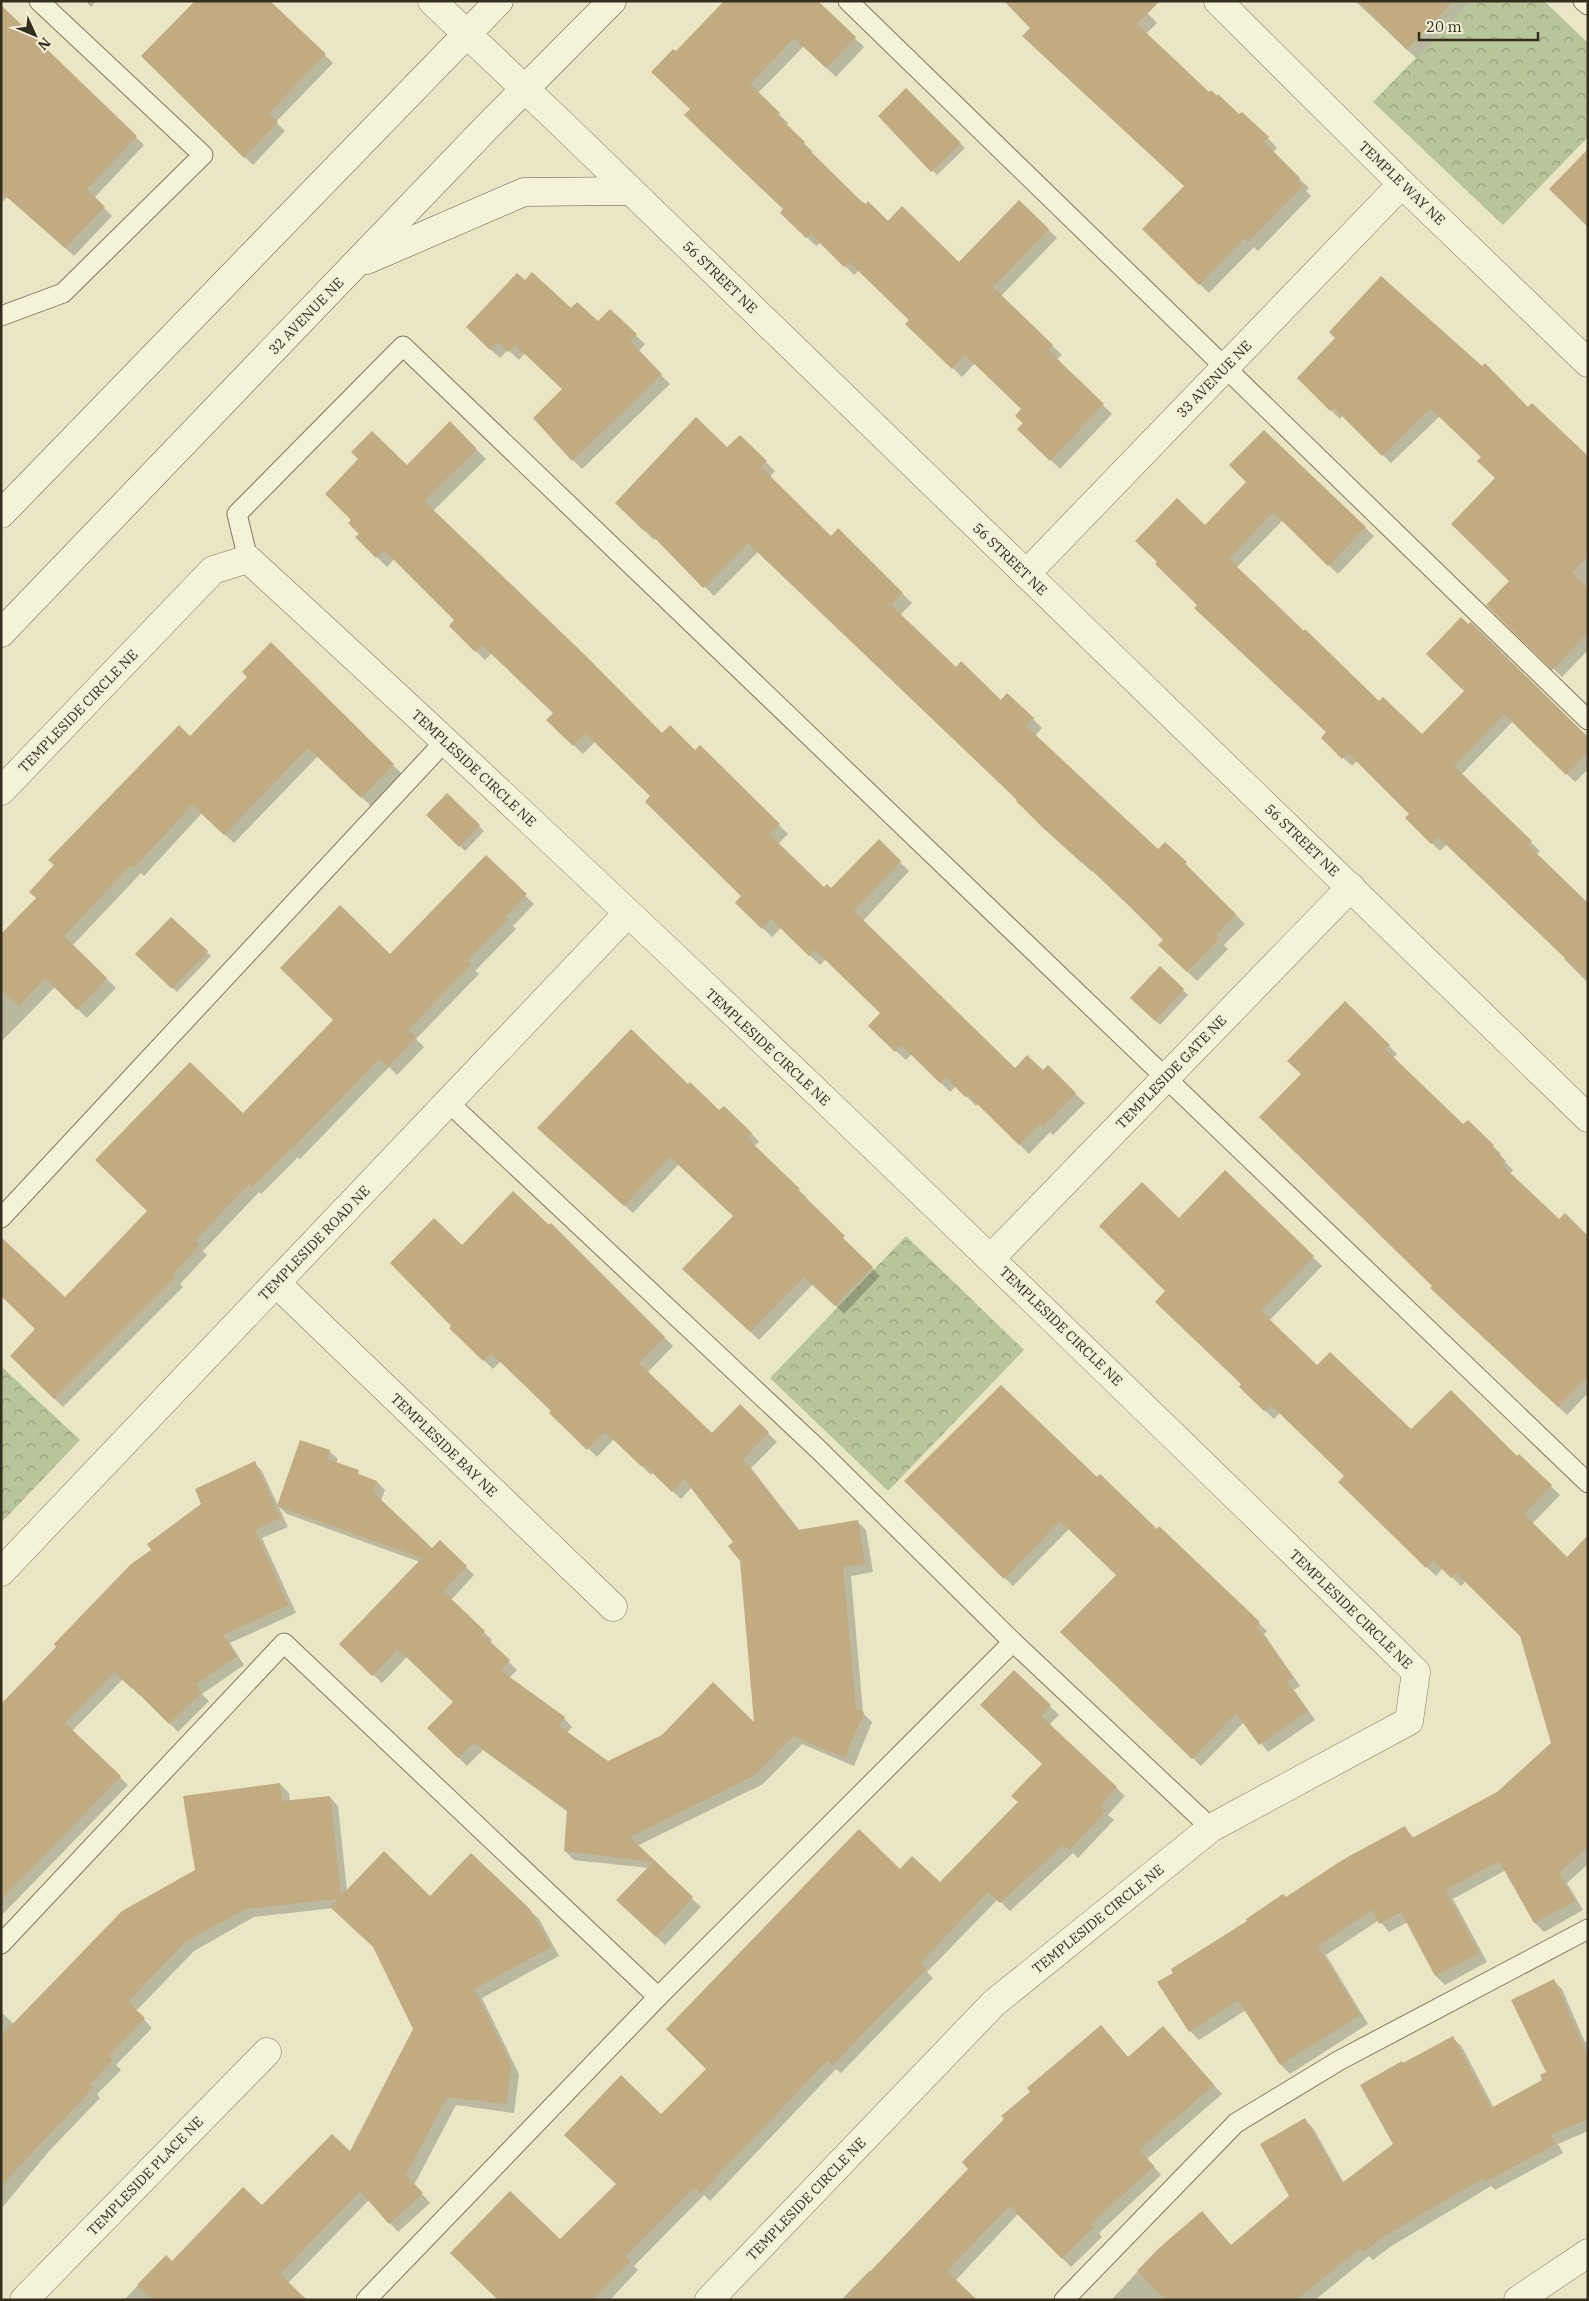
<svg xmlns="http://www.w3.org/2000/svg" width="1589" height="2301" font-family="'IBM Plex Serif',serif">
	<style>
		.park { fill: url(#park-crowns) }
		.shadow { fill: #0003 }
		.building { fill: #c2aa81 }
		.lines { fill: none; stroke-linecap: round; stroke-linejoin: round }
		.service-casing { stroke: #82795e; stroke-width: 21 }
		.minor-casing { stroke: #82795e; stroke-width: 29 }
		.tertiary-casing { stroke: #82795e; stroke-width: 29 }
		.secondary-casing { stroke: #645a41; stroke-width: 29 }
		.service { stroke: #f4f2d8; stroke-width: 19 }
		.minor { stroke: #f4f2d8; stroke-width: 28 }
		.tertiary { stroke: #f4f2d8; stroke-width: 28 }
		.secondary { stroke: #f4f2d8; stroke-width: 28 }
		.labels { text-anchor: middle; stroke-width: 4; stroke-linejoin: round; paint-order: stroke }
		.street-label { font-size: 14px; fill: #342e20; stroke: #f1efd5 }
	</style>
	<defs>
		<pattern id="park-crowns" width="20" height="18" patternUnits="userSpaceOnUse" patternTransform="scale(1.25)"><rect width="20" height="18" fill="#b8c59b"/><path d="M2 6a3 3 0 1 1 6 0M12 15a3 3 0 1 1 6 0" fill="none" stroke="#96a07e"/></pattern>
	</defs>
	<rect width="100%" height="100%" fill="#e9e6c6"/>
	<g class="park">
		<polygon points="1471,1 1544,1 1588,43 1588,137 1503,225 1373,102"/>
		<polygon points="906,1236 1024,1350 888,1491 770,1378"/>
		<polygon points="1,1366 80,1440 1,1523"/>
	</g>
	<g class="shadow">
		<polygon points="86,1 96,1 91,7"/>
		<polygon points="195,1 270,1 333,63 276,122 285,131 253,165 142,56"/>
		<polygon points="817,1 864,47 836,77 804,46 758,93 788,123 786,125 813,152 811,154 860,201 888,223 959,264 1019,201 1057,238 1001,296 1062,355 1056,360 1112,414 1060,469 1019,429 1024,424 1023,409 975,363 962,377 907,324 911,320 859,270 854,275 821,242 816,246 791,222 785,210 691,109 676,53"/>
		<polygon points="1136,1 1157,23 1146,34 1209,93 1268,138 1277,148 1272,153 1309,188 1306,191 1311,196 1258,251 1254,247 1209,293 1144,229 1185,186 1033,46"/>
		<polygon points="1355,1 1471,1 1416,58"/>
		<polygon points="1,6 144,145 94,198 112,216 74,256 8,197 1,203"/>
		<polygon points="906,90 965,148 937,175 879,116"/>
		<polygon points="525,282 598,323 610,311 645,344 638,352 670,384 582,469 551,438 564,389 525,353 519,360 508,350 500,358 477,337"/>
		<polygon points="1298,378 1528,408 1588,458 1588,650 1562,677 1488,605 1511,581 1496,478 1482,457 1440,416 1391,463 1343,415 1340,419"/>
		<polygon points="450,423 486,459 433,511 662,735 695,751 700,747 788,834 778,844 824,889 832,889 879,841 909,871 862,922 1015,1070 1043,1072 1048,1067 1085,1103 1053,1135 1050,1132 1029,1154 979,1103 976,1106 956,1086 950,1092 912,1054 906,1060 879,1035 881,1013 826,959 820,965 781,928 772,937 737,903 743,896 651,796 595,742 583,754 548,720 555,713 492,653 485,660 450,626 456,620 394,559 387,567 357,537 407,466"/>
		<polygon points="1264,431 1374,536 1338,574 1283,520 1236,568 1379,703 1422,736 1466,691 1588,739 1588,769 1575,782 1513,721 1461,775 1540,851 1536,855 1588,905 1588,983 1564,959 1566,957 1447,844 1440,851 1406,818 1411,814 1357,761 1352,766 1331,746 1327,733 1199,605 1205,527 1248,482"/>
		<polygon points="740,436 775,471 770,477 831,538 838,530 912,603 900,615 956,669 1001,702 1033,719 1042,728 1035,736 1158,851 1165,843 1245,924 1224,945 1228,949 1197,981 1160,945 1165,940 1093,870 1092,872 1053,836 1019,800 758,552 714,596 656,538 654,540 626,513 727,449"/>
		<polygon points="271,644 402,774 371,806 318,756 234,843 202,813 144,876 141,873 72,946 116,988 87,1018 55,987 1,1042 1,936 249,677"/>
		<polygon points="447,795 484,831 465,851 428,815"/>
		<polygon points="486,857 534,904 513,926 516,929 475,971 479,974 416,1039 424,1047 397,1075 389,1067 300,1159 298,1157 261,1194 259,1192 203,1251 207,1255 180,1284 183,1287 63,1407 11,1356 335,1020 390,956"/>
		<polygon points="171,918 211,956 177,992 137,954"/>
		<polygon points="1160,968 1188,995 1160,1025 1132,998"/>
		<polygon points="1345,1003 1397,1054 1393,1058 1463,1126 1468,1121 1501,1154 1499,1156 1513,1170 1510,1174 1559,1221 1588,1237 1588,1393 1567,1415 1440,1296 1302,1074"/>
		<polygon points="688,1086 719,1112 751,1133 759,1142 754,1146 807,1198 805,1199 880,1276 844,1314 813,1284 759,1340 684,1269 734,1216 679,1164 633,1213 547,1136"/>
		<polygon points="1225,1172 1322,1266 1269,1321 1317,1367 1411,1431 1517,1458 1519,1455 1560,1495 1532,1524 1588,1744 1588,1864 1567,1883 1583,1910 1544,1932 1535,1923 1506,1870 1453,1899 1487,1962 1445,1985 1436,1976 1408,1922 1389,1932 1379,1920 1326,1955 1368,2024 1290,2074 1281,2065 1246,2010 1199,2040 1190,2031 1286,1899 1405,1828 1414,1838 1498,1793 1552,1743 1521,1635 1466,1581 1461,1586 1443,1568 1436,1576 1340,1482 1345,1476 1280,1413 1274,1419 1240,1387 1243,1384 1167,1292 1179,1220"/>
		<polygon points="551,1224 673,1346 647,1373 712,1435 740,1406 777,1442 751,1468 800,1531 857,1521 866,1530 873,1572 851,1576 863,1713 872,1722 854,1766 802,1744 763,1784 637,1846 701,1907 665,1945 618,1900 649,1868 574,1860 565,1851 568,1812 483,1750 467,1766 429,1728 455,1702 407,1657 382,1683 341,1644 420,1562 287,1514 278,1506 329,1451 338,1459 336,1464 377,1482 385,1490 381,1501 432,1550 440,1541 474,1575 451,1600 492,1640 490,1643 517,1670 509,1678 564,1718 572,1727 567,1733 608,1763 755,1725 741,1560 735,1542 692,1487 681,1499 653,1473 651,1475 614,1439 597,1457 501,1361 493,1369 451,1328 462,1247"/>
		<polygon points="254,1463 262,1471 288,1527 262,1538 296,1613 230,1643 244,1665 202,1694 209,1701 178,1732 141,1694 140,1696 123,1679 72,1731 128,1785 1,1916 1,1711 152,1550"/>
		<polygon points="1097,1479 1157,1531 1159,1528 1267,1631 1264,1634 1300,1686 1294,1690 1315,1720 1268,1752 1244,1722 1201,1766 1062,1632 1117,1575 1069,1529 1013,1586 906,1481"/>
		<polygon points="1014,1672 1059,1715 1049,1725 1125,1796 1108,1815 1114,1820 1078,1858 1073,1853 1010,1911 998,1899 927,1972 933,1978 841,2073 836,2069 710,2201 704,2195 634,2266 638,2270 610,2300 496,2300 560,2241 617,2184 661,2116 900,1871 940,1884 1019,1802 1043,1764"/>
		<polygon points="280,1784 289,1793 290,1801 330,1797 338,1806 347,1891 430,1897 529,1910 539,1919 559,1956 482,1998 519,2074 514,2113 456,2105 414,2185 430,2203 398,2232 369,2200 288,2283 305,2300 124,2300 166,2256 172,2262 350,2154 414,2029 374,1947 334,1908 254,1917 194,1951 136,2011 152,2028 116,2065 121,2070 97,2094 100,2098 50,2150 1,2209 1,2012 14,2024 196,1871"/>
		<polygon points="1553,1980 1562,1989 1585,2042 1588,2042 1588,2131 1558,2144 1563,2153 1495,2190 1491,2186 1390,2247 1373,2260 1369,2256 1315,2300 1111,2300 1159,2249 1232,2246 1291,2197 1304,2119 1313,2128 1344,2183 1395,2144 1403,2064 1453,2038 1462,2047 1494,2108 1543,2081 1548,2073"/>
		<polygon points="1171,2037 1222,2094 1147,2159 1161,2175 1099,2233 1102,2237 1071,2267 1018,2214 955,2281 975,2300 841,2300 869,2271 871,2272 1128,2058"/>
	</g>
	<g class="building">
		<polygon points="195,1 270,1 326,54 269,113 278,122 244,158 141,56"/>
		<polygon points="724,1 818,1 856,37 826,68 794,38 750,84 780,113 777,115 805,142 803,144 860,200 866,204 868,201 888,221 902,206 959,262 1019,200 1049,229 993,287 1053,345 1048,350 1104,404 1050,461 1017,429 1023,423 1015,416 1021,409 965,355 952,369 905,324 909,320 849,262 844,267 811,234 806,238 780,213 783,209 684,115 690,109 651,72 673,49 676,51"/>
		<polygon points="1004,1 1160,1 1137,24 1209,92 1211,90 1217,96 1218,94 1239,114 1242,112 1269,137 1264,142 1300,178 1298,181 1303,186 1248,242 1244,238 1199,285 1142,229 1184,186 1022,36 1030,28"/>
		<polygon points="1358,1 1453,1 1407,50"/>
		<polygon points="1,5 137,136 87,189 105,207 65,248 1,192"/>
		<polygon points="906,88 961,143 931,172 878,116"/>
		<polygon points="1588,149 1588,227 1549,189"/>
		<polygon points="532,272 571,308 577,302 598,321 610,309 637,334 630,341 662,374 572,461 533,418 562,389 515,345 508,352 498,342 490,350 466,327 517,273 525,280"/>
		<polygon points="1381,276 1482,366 1485,363 1528,407 1532,403 1588,456 1588,556 1572,573 1588,589 1588,633 1552,670 1486,605 1509,581 1451,524 1495,478 1477,461 1481,457 1430,408 1382,456 1334,408 1330,411 1297,378 1335,338 1329,332"/>
		<polygon points="696,417 727,447 740,435 767,461 761,467 831,536 838,528 903,593 891,605 956,667 961,661 1001,700 1007,693 1034,718 1026,726 1158,849 1165,842 1187,862 1185,864 1236,914 1216,935 1219,939 1187,972 1158,945 1163,940 1127,904 1083,862 1082,863 1042,827 1016,801 1017,800 748,543 703,588 646,529 644,531 615,503"/>
		<polygon points="450,421 477,449 424,501 585,655 662,733 670,725 695,750 700,745 780,824 769,834 824,887 827,884 831,888 879,839 901,861 854,911 1015,1068 1027,1055 1043,1070 1048,1065 1076,1093 1043,1127 1040,1124 1019,1145 968,1095 965,1097 946,1077 940,1083 901,1045 895,1052 868,1026 880,1013 815,950 809,956 771,919 762,929 735,903 741,896 645,802 650,796 585,733 573,746 546,720 553,713 482,645 475,652 449,626 454,620 384,550 376,558 355,537 359,534 348,523 351,520 325,494 358,459 351,452 372,431 407,465"/>
		<polygon points="1264,430 1366,527 1328,566 1273,512 1229,559 1304,631 1305,629 1379,701 1383,697 1422,734 1464,691 1426,654 1461,617 1468,624 1471,622 1588,737 1588,752 1566,775 1504,714 1454,766 1532,841 1528,845 1588,903 1588,980 1438,837 1431,844 1405,818 1409,814 1348,753 1342,759 1321,738 1326,732 1194,608 1197,605 1155,564 1157,562 1135,541 1177,498 1205,525 1246,482 1229,465"/>
		<polygon points="271,642 394,764 361,798 308,748 224,835 192,805 134,868 131,865 64,936 107,978 77,1010 45,978 19,1006 1,990 1,934 36,898 29,892 54,865 48,860 179,725 190,736 247,677 242,672"/>
		<polygon points="447,793 480,825 459,847 426,815"/>
		<polygon points="486,855 527,894 505,917 508,919 467,961 471,965 408,1030 416,1037 388,1067 379,1059 290,1151 289,1150 252,1187 249,1184 221,1213 195,1241 200,1245 172,1275 175,1278 54,1399 10,1356 35,1329 1,1296 1,1237 65,1297 147,1211 95,1160 190,1062 243,1113 333,1020 280,968 340,905 390,954"/>
		<polygon points="171,917 208,951 172,989 135,954"/>
		<polygon points="1160,966 1184,989 1155,1021 1130,998"/>
		<polygon points="1345,1001 1390,1045 1385,1049 1463,1124 1468,1120 1494,1145 1492,1147 1506,1161 1502,1165 1559,1219 1565,1213 1588,1236 1588,1377 1558,1407 1430,1288 1432,1286 1259,1117 1301,1074 1287,1061"/>
		<polygon points="631,1029 688,1084 690,1082 719,1110 724,1106 752,1133 747,1138 800,1189 798,1190 845,1236 843,1238 873,1267 835,1306 804,1277 750,1332 682,1269 733,1216 670,1157 624,1206 537,1128"/>
		<polygon points="1225,1170 1314,1256 1261,1311 1317,1365 1330,1352 1411,1429 1451,1390 1517,1456 1519,1454 1552,1485 1524,1514 1567,1557 1588,1535 1588,1847 1559,1873 1575,1901 1534,1923 1499,1861 1445,1890 1479,1953 1435,1976 1401,1912 1379,1924 1372,1910 1318,1946 1360,2015 1280,2065 1238,2000 1189,2032 1157,1982 1173,1973 1171,1969 1247,1921 1246,1919 1283,1894 1286,1897 1344,1859 1405,1826 1412,1838 1497,1792 1551,1743 1520,1636 1456,1573 1451,1578 1433,1560 1426,1568 1338,1482 1344,1476 1271,1405 1264,1411 1239,1387 1241,1384 1155,1302 1165,1291 1099,1226 1142,1182 1179,1218"/>
		<polygon points="513,1191 549,1225 551,1223 665,1337 639,1363 712,1433 740,1404 769,1432 743,1459 798,1530 858,1520 865,1564 843,1567 856,1709 864,1712 845,1758 793,1736 755,1775 630,1837 693,1897 656,1937 616,1900 653,1862 564,1851 567,1810 474,1743 458,1758 427,1728 453,1702 398,1649 372,1676 339,1644 422,1558 277,1506 300,1440 330,1450 327,1459 359,1470 358,1474 377,1481 373,1492 432,1548 440,1540 467,1566 443,1591 485,1631 482,1634 510,1660 500,1670 565,1717 559,1726 608,1761 662,1735 713,1682 754,1722 740,1561 728,1546 733,1542 684,1479 672,1492 644,1465 642,1467 605,1432 587,1450 549,1413 551,1411 491,1353 483,1361 449,1328 451,1326 390,1263 434,1218 462,1245"/>
		<polygon points="1001,1385 1097,1477 1100,1474 1157,1529 1159,1526 1260,1622 1257,1626 1293,1678 1287,1682 1308,1711 1259,1745 1236,1713 1192,1759 1060,1632 1116,1575 1060,1521 1004,1579 904,1481"/>
		<polygon points="255,1461 280,1518 255,1530 288,1605 223,1635 237,1656 195,1685 202,1692 169,1724 132,1687 131,1688 114,1672 65,1723 121,1776 1,1900 1,1704 56,1647 54,1644 131,1564 151,1550 147,1544 201,1504 195,1489"/>
		<polygon points="1014,1670 1051,1705 1041,1716 1117,1787 1100,1806 1106,1811 1069,1850 1063,1845 1000,1903 988,1892 920,1963 926,1969 891,2005 832,2066 827,2061 701,2193 695,2187 626,2256 631,2261 593,2300 498,2300 450,2253 510,2191 560,2239 616,2184 564,2135 621,2075 661,2114 706,2069 666,2029 859,1829 900,1869 912,1856 940,1882 1018,1802 1011,1796 1042,1764 980,1705"/>
		<polygon points="280,1783 282,1801 330,1796 341,1896 384,1851 430,1896 471,1853 530,1909 551,1947 474,1989 511,2064 506,2104 447,2097 406,2175 423,2193 389,2224 360,2191 280,2274 307,2300 153,2300 137,2285 166,2255 172,2261 243,2187 262,2205 332,2134 350,2151 413,2029 373,1947 330,1907 338,1899 245,1909 185,1942 128,2002 145,2018 109,2056 113,2060 89,2085 93,2088 1,2186 1,2036 122,1911 195,1870 183,1796"/>
		<polygon points="1554,1979 1588,2057 1588,2119 1551,2135 1556,2144 1485,2182 1483,2178 1381,2238 1364,2252 1360,2248 1296,2300 1166,2300 1137,2271 1159,2248 1202,2211 1231,2245 1289,2196 1260,2144 1305,2118 1342,2183 1393,2144 1360,2085 1402,2061 1403,2063 1453,2036 1491,2108 1542,2080 1540,2075 1546,2072 1511,2000"/>
		<polygon points="1101,2025 1128,2057 1163,2026 1214,2085 1139,2150 1154,2166 1091,2224 1094,2227 1062,2259 1009,2206 947,2271 977,2300 843,2300 968,2169 962,2162 1004,2119 1001,2116 1030,2092 1027,2088"/>
	</g>
	<g class="lines">
		<defs>
			<g id="service">
				<polyline points="848,1 1588,720"/>
				<polyline points="1583,1 1588,5"/>
				<polyline points="1,316 63,293 203,155 39,1"/>
				<polyline points="248,559 237,514 403,346 1588,1483"/>
				<polyline points="1,1218 446,740"/>
				<polyline points="1013,1642 1211,1828"/>
				<polyline points="1,1944 284,1643 658,1997"/>
				<polyline points="366,2300 658,1997 1013,1642 818,1449 448,1102"/>
				<polyline points="1064,2300 1236,2123 1340,2060 1588,1929"/>
			</g>
			<g id="minor">
				<polyline points="1218,1 1402,184 1588,363"/>
				<polyline points="1026,574 1402,184"/>
				<path d="M 1,791 L 213,570 L 248,559 C 644,922 1031,1296 1416,1672 L 1409,1721 L 1211,1828 L 994,2003 L 709,2300"/>
				<polyline points="991,1258 1351,887"/>
				<polyline points="276,1283 613,1607"/>
				<polyline points="1,1572 627,914"/>
				<polyline points="24,2300 267,2052"/>
			</g>
			<g id="tertiary">
				<polyline points="432,1 563,125 1588,1118"/>
				<polyline points="1518,2300 1588,2253"/>
			</g>
			<g id="secondary">
				<polyline points="367,260 524,192 630,191"/>
				<polyline points="1,514 499,1"/>
				<polyline points="1,633 486,128 612,1"/>
			</g>
		</defs>
		<use href="#service" class="service-casing"/>
		<use href="#minor" class="minor-casing"/>
		<use href="#tertiary" class="tertiary-casing"/>
		<use href="#secondary" class="secondary-casing"/>
		<use href="#service" class="service"/>
		<use href="#minor" class="minor"/>
		<use href="#tertiary" class="tertiary"/>
		<use href="#secondary" class="secondary"/>
	</g>
	<g class="labels">
		<g class="street-label">
			<text transform="translate(1402 183) rotate(44)" y="5">TEMPLE WAY NE</text>
			<text transform="translate(720 277) rotate(44)" y="5">56 STREET NE</text>
			<text transform="translate(306 316) rotate(-46)" y="5">32 AVENUE NE</text>
			<text transform="translate(1214 379) rotate(-46)" y="5">33 AVENUE NE</text>
			<text transform="translate(1010 559) rotate(44)" y="5">56 STREET NE</text>
			<text transform="translate(78 711) rotate(-46)" y="5">TEMPLESIDE CIRCLE NE</text>
			<text transform="translate(474 768) rotate(43)" y="5">TEMPLESIDE CIRCLE NE</text>
			<text transform="translate(1302 840) rotate(44)" y="5">56 STREET NE</text>
			<text transform="translate(768 1047) rotate(43)" y="5">TEMPLESIDE CIRCLE NE</text>
			<text transform="translate(1171 1072) rotate(-46)" y="5">TEMPLESIDE GATE NE</text>
			<text transform="translate(314 1243) rotate(-46)" y="5">TEMPLESIDE ROAD NE</text>
			<text transform="translate(1061 1326) rotate(44)" y="5">TEMPLESIDE CIRCLE NE</text>
			<text transform="translate(444 1445) rotate(44)" y="5">TEMPLESIDE BAY NE</text>
			<text transform="translate(1351 1609) rotate(44)" y="5">TEMPLESIDE CIRCLE NE</text>
			<text transform="translate(1098 1919) rotate(-39)" y="5">TEMPLESIDE CIRCLE NE</text>
			<text transform="translate(145 2176) rotate(-46)" y="5">TEMPLESIDE PLACE NE</text>
			<text transform="translate(806 2199) rotate(-46)" y="5">TEMPLESIDE CIRCLE NE</text>
		</g>
	</g>
	<rect width="1589" height="2301" fill="none" stroke="#342e20" stroke-width="5"/>
	<g transform="translate(35 35) rotate(134)" stroke="#f1efd5" stroke-width="4" paint-order="stroke">
	<path d="M0-4L9 19L0 12L-9 19Z" fill="#342e20"/>
	<text y="-8" font-size="14" font-weight="bold" text-anchor="middle" fill="#342e20">N</text>
	</g>
	<path d="M1419 32v8h119v-8" fill="none" stroke="#342e20" stroke-width="2.5"/>
	<text x="1426" y="32" font-size="15" fill="#342e20" stroke="#f1efd5" stroke-width="4" paint-order="stroke">20 m</text>
</svg>
